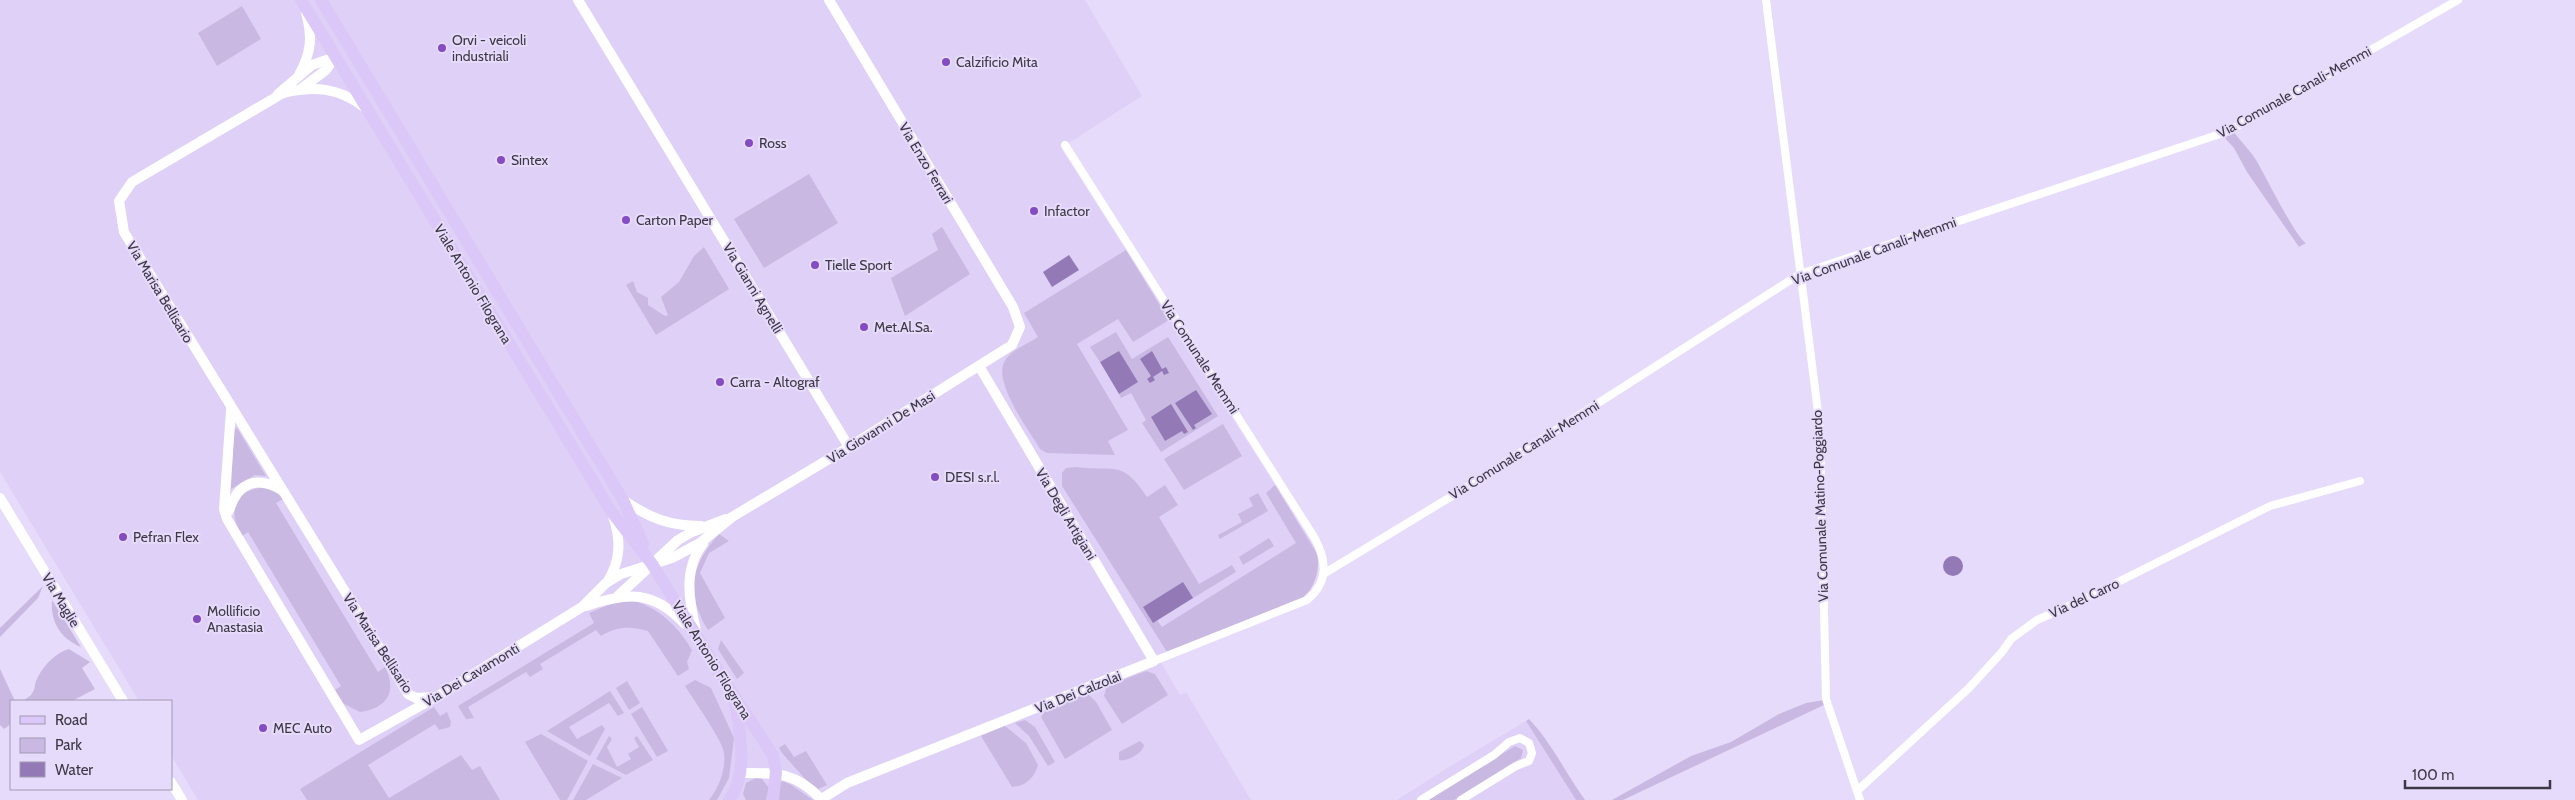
<svg xmlns="http://www.w3.org/2000/svg" width="2575" height="800" font-family="Cabin,sans-serif">
	<style>
		.built { fill: #ded0f7 }
		.green { fill: #c9b9e2 }
		.water { fill: #937ab7 }
		.lines { fill: none; stroke-linecap: round; stroke-linejoin: round }
		.minor { stroke: #fff; stroke-width: 8 }
		.tertiary { stroke: #fff; stroke-width: 10 }
		.primary { stroke: #dbc7f8; stroke-width: 12 }
		.poi-dot { fill: #844cc3; stroke: #e7dbfb; stroke-width: 2 }
		.labels { text-anchor: middle; stroke-width: 4; stroke-linejoin: round; paint-order: stroke }
		.poi-label { font-size: 14px; fill: #3d3845; stroke: #e7dbfb; text-anchor: start }
		.street-label { font-size: 14px; fill: #3d3845; stroke: #e7dbfb }
	</style>
	<rect width="100%" height="100%" fill="#e7dbfb"/>
	<g class="built">
		<polygon points="0,0 1085,0 1142,96 1061,148 1313,545 1318,557 1316,576 1310,590 1158,657 1180,695 1186,692 1251,800 198,800 171,755 171,701 139,701 0,472"/>
		<polygon points="1526,721 1576,800 1397,800 1449,767"/>
	</g>
	<g class="green">
		<polygon points="242,6 261,39 217,66 198,33"/>
		<path d="M 2234,132 C 2241,142 2250,150 2256,160 C 2264,173 2296,238 2306,243 L 2299,247 L 2247,172 L 2234,148 L 2223,136 Z"/>
		<polygon points="809,174 838,223 764,268 734,219"/>
		<polygon points="942,227 970,274 905,316 891,278 938,250 932,234"/>
		<polygon points="704,247 729,289 656,335 626,285 633,281 637,292 648,298 648,305 665,316 668,315 661,297 679,282 694,256"/>
		<path d="M 1126,250 L 1169,320 L 1133,342 L 1118,319 L 1077,344 L 1128,430 L 1108,441 L 1115,455 L 1047,453 L 1040,449 C 1029,430 990,379 1006,359 C 1013,349 1028,344 1038,337 L 1024,313 Z"/>
		<polygon points="1116,332 1132,359 1168,337 1218,416 1161,452 1142,423 1146,420 1131,393 1121,398 1119,394 1137,382 1119,352 1100,362 1090,347"/>
		<polygon points="1223,424 1242,456 1184,490 1164,459"/>
		<polygon points="237,428 266,476 255,475 231,489 234,429"/>
		<path d="M 1076,467 C 1115,472 1122,459 1147,497 L 1165,485 L 1178,505 L 1159,517 L 1199,584 L 1232,565 L 1236,572 L 1157,620 L 1162,627 L 1296,543 L 1266,493 L 1275,485 L 1316,552 C 1322,569 1314,591 1299,600 L 1167,652 L 1062,486 L 1062,473 L 1066,468 Z"/>
		<path d="M 265,487 L 276,492 L 283,499 L 276,503 L 378,672 L 385,667 C 398,692 386,709 360,712 L 344,704 L 335,690 L 341,686 L 248,532 L 242,536 C 227,511 234,490 265,487 Z"/>
		<polygon points="1258,493 1268,511 1220,539 1218,535 1242,522 1238,514 1253,506 1249,498"/>
		<path d="M 719,534 L 729,541 L 709,553 L 700,573 L 725,618 L 708,630 C 685,593 691,565 719,534 Z"/>
		<polygon points="1269,538 1274,546 1243,565 1239,557"/>
		<polygon points="43,586 38,598 0,637 0,628"/>
		<path d="M 52,600 L 81,647 C 61,639 50,622 52,600 Z"/>
		<path d="M 631,600 C 658,607 678,626 692,650 L 687,662 L 689,669 L 678,676 L 648,631 C 630,626 617,626 601,636 L 596,630 L 540,664 L 543,669 L 530,677 L 526,672 L 468,707 L 474,718 L 466,719 L 458,706 L 594,623 L 589,613 L 608,605 Z"/>
		<polygon points="721,640 744,673 737,679 718,649"/>
		<path d="M 69,649 L 90,662 L 82,668 L 95,689 L 72,701 L 23,701 C 40,690 31,688 39,675 C 45,664 57,652 69,649 Z"/>
		<polygon points="0,669 15,701 11,701 11,724 4,729 0,725"/>
		<polygon points="1146,671 1155,674 1168,695 1122,724 1104,696 1107,686"/>
		<path d="M 695,680 L 711,688 L 734,738 L 729,778 L 717,800 L 709,800 C 719,788 726,769 724,753 C 724,743 692,697 685,686 Z"/>
		<polygon points="627,681 640,703 629,710 616,688"/>
		<polygon points="610,691 624,713 618,716 609,703 569,727 577,739 602,725 605,729 590,756 547,731"/>
		<polygon points="1085,694 1089,695 1096,702 1112,730 1065,759 1041,717 1045,711"/>
		<polygon points="1824,700 1824,705 1623,800 1612,800 1691,756 1731,742 1779,714 1806,703"/>
		<polygon points="434,707 440,716 447,712 451,722 450,727 439,730 435,724 368,765 389,798 461,755 472,770 480,766 500,800 307,800 300,789"/>
		<polygon points="642,707 668,751 657,757 631,714"/>
		<path d="M 1529,719 C 1552,743 1566,774 1585,800 L 1576,800 L 1526,721 Z"/>
		<polygon points="1025,720 1035,727 1055,762 1048,766 1029,736 1015,723"/>
		<path d="M 1005,726 L 1026,743 L 1038,765 C 1034,778 1026,786 1012,787 L 981,736 Z"/>
		<polygon points="541,734 588,761 567,800 560,800 525,742"/>
		<polygon points="609,736 612,739 607,747 617,767 631,759 628,754 639,747 634,738 637,736 653,760 626,775 596,759"/>
		<path d="M 1140,741 L 1144,745 C 1143,753 1127,762 1119,760 L 1119,752 Z"/>
		<polygon points="785,744 794,757 806,751 827,785 818,789 808,782 782,753 779,748"/>
		<polygon points="1515,746 1523,750 1521,758 1454,800 1428,800"/>
		<polygon points="593,764 622,778 586,800 573,800"/>
		<polygon points="756,778 762,779 769,788 766,800 746,800 743,794 746,783"/>
		<polygon points="782,781 790,784 813,800 779,800 779,784"/>
	</g>
	<g class="water">
		<polygon points="1069,255 1079,270 1052,287 1043,272"/>
		<polygon points="1119,351 1138,382 1119,394 1100,362"/>
		<polygon points="1152,351 1162,369 1166,367 1169,373 1164,375 1162,371 1153,377 1155,380 1150,383 1147,379 1151,376 1140,359"/>
		<polygon points="1196,390 1212,414 1194,425 1196,428 1193,430 1175,403"/>
		<polygon points="1171,404 1188,432 1184,434 1182,431 1165,441 1151,417"/>
		<circle cx="1953" cy="566" r="10"/>
		<polygon points="1183,582 1193,598 1153,623 1143,607"/>
	</g>
	<g class="lines">
		<g class="minor">
			<polyline points="1766,0 1820,428 1826,699 1860,800"/>
			<path d="M 1065,145 L 1314,537 C 1327,560 1329,582 1307,600 L 1154,661"/>
			<polyline points="1325,573 1462,490 1800,274 2229,131 2458,0"/>
			<polyline points="1857,791 1969,688 2002,652 2011,639 2037,620 2078,602 2270,506 2360,481"/>
			<polyline points="1421,800 1494,755 1509,742 1520,738 1529,743 1532,753 1529,761 1516,766 1461,800"/>
		</g>
		<g class="tertiary">
			<polyline points="578,0 849,447"/>
			<path d="M 299,75 C 311,53 313,37 306,13"/>
			<polyline points="302,88 326,70 335,57"/>
			<polyline points="278,94 312,65 335,57"/>
			<path d="M 364,107 C 338,87 314,86 283,93 L 132,182 L 119,201 L 124,232 L 408,694 L 416,698 L 432,697"/>
			<polyline points="231,410 224,509 227,519 359,740 438,696 582,607 606,583 621,574 672,558 700,543 732,517 849,447 1012,345 1020,327 1013,307 829,0"/>
			<polyline points="0,498 123,701"/>
			<path d="M 623,500 C 650,518 669,526 701,526"/>
			<path d="M 229,511 C 237,483 256,475 282,490"/>
			<path d="M 608,581 C 621,559 621,540 613,516"/>
			<polyline points="618,596 678,540 692,532 726,519"/>
			<path d="M 586,606 C 628,592 653,590 685,624"/>
			<path d="M 696,630 C 689,601 683,569 703,544"/>
			<path d="M 739,773 C 775,773 794,771 821,799"/>
			<polyline points="171,782 182,800"/>
			<polyline points="820,800 847,783 867,775 1154,661 979,366"/>
		</g>
		<g class="primary">
			<polyline points="301,0 611,511 652,564 734,696 773,755 776,772 773,800"/>
			<polyline points="321,0 623,500 643,544"/>
			<path d="M 729,800 C 749,775 740,731 735,703"/>
		</g>
	</g>
	<g class="poi-dot">
		<circle cx="442" cy="48" r="5"/>
		<circle cx="946" cy="62" r="5"/>
		<circle cx="749" cy="143" r="5"/>
		<circle cx="501" cy="160" r="5"/>
		<circle cx="1034" cy="211" r="5"/>
		<circle cx="626" cy="220" r="5"/>
		<circle cx="815" cy="265" r="5"/>
		<circle cx="864" cy="327" r="5"/>
		<circle cx="720" cy="382" r="5"/>
		<circle cx="935" cy="477" r="5"/>
		<circle cx="123" cy="537" r="5"/>
		<circle cx="197" cy="619" r="5"/>
		<circle cx="263" cy="728" r="5"/>
	</g>
	<g class="labels">
		<g class="poi-label">
			<text x="452" y="45">Orvi - veicoli<tspan x="452" dy="16">industriali</tspan></text>
			<text x="956" y="67">Calzificio Mita</text>
			<text x="759" y="148">Ross</text>
			<text x="511" y="165">Sintex</text>
			<text x="1044" y="216">Infactor</text>
			<text x="636" y="225">Carton Paper</text>
			<text x="825" y="270">Tielle Sport</text>
			<text x="874" y="332">Met.Al.Sa.</text>
			<text x="730" y="387">Carra - Altograf</text>
			<text x="945" y="482">DESI s.r.l.</text>
			<text x="133" y="542">Pefran Flex</text>
			<text x="207" y="616">Mollificio<tspan x="207" dy="16">Anastasia</tspan></text>
			<text x="273" y="733">MEC Auto</text>
		</g>
		<g class="street-label">
			<text transform="translate(2294 92) rotate(-29)" y="5">Via Comunale Canali-Memmi</text>
			<text transform="translate(926 163) rotate(59)" y="5">Via Enzo Ferrari</text>
			<text transform="translate(1874 251) rotate(-20)" y="5">Via Comunale Canali-Memmi</text>
			<text transform="translate(473 284) rotate(59)" y="5">Viale Antonio Filograna</text>
			<text transform="translate(753 288) rotate(59)" y="5">Via Gianni Agnelli</text>
			<text transform="translate(160 292) rotate(59)" y="5">Via Marisa Bellisario</text>
			<text transform="translate(1200 357) rotate(57)" y="5">Via Comunale Memmi</text>
			<text transform="translate(881 427) rotate(-32)" y="5">Via Giovanni De Masi</text>
			<text transform="translate(1524 450) rotate(-32)" y="5">Via Comunale Canali-Memmi</text>
			<text transform="translate(1820 506) rotate(-92)" y="5">Via Comunale Matino-Poggiardo</text>
			<text transform="translate(1066 514) rotate(59)" y="5">Via Degli Artigiani</text>
			<text transform="translate(2084 598) rotate(-25)" y="5">Via del Carro</text>
			<text transform="translate(61 600) rotate(59)" y="5">Via Maglie</text>
			<text transform="translate(378 643) rotate(57)" y="5">Via Marisa Bellisario</text>
			<text transform="translate(712 660) rotate(58)" y="5">Viale Antonio Filograna</text>
			<text transform="translate(471 675) rotate(-31)" y="5">Via Dei Cavamonti</text>
			<text transform="translate(1078 692) rotate(-22)" y="5">Via Dei Calzolai</text>
		</g>
	</g>
	<rect x="10" y="700" width="162" height="90" fill="#e7dbfb" stroke="#a39ab2"/>
	<rect x="20" y="716" width="25" height="8" fill="#dbc7f8" stroke="#a39ab2"/>
	<text x="55" y="725" font-size="15" fill="#3d3845">Road</text>
	<rect x="20" y="738" width="25" height="15" fill="#c9b9e2" stroke="#a39ab2"/>
	<text x="55" y="750" font-size="15" fill="#3d3845">Park</text>
	<rect x="20" y="762" width="25" height="15" fill="#937ab7" stroke="#a39ab2"/>
	<text x="55" y="775" font-size="15" fill="#3d3845">Water</text>
	<path d="M2405 780v8h145v-8" fill="none" stroke="#3d3845" stroke-width="2.5"/>
	<text x="2412" y="780" font-size="15" fill="#3d3845" stroke="#e7dbfb" stroke-width="4" paint-order="stroke">100 m</text>
</svg>
